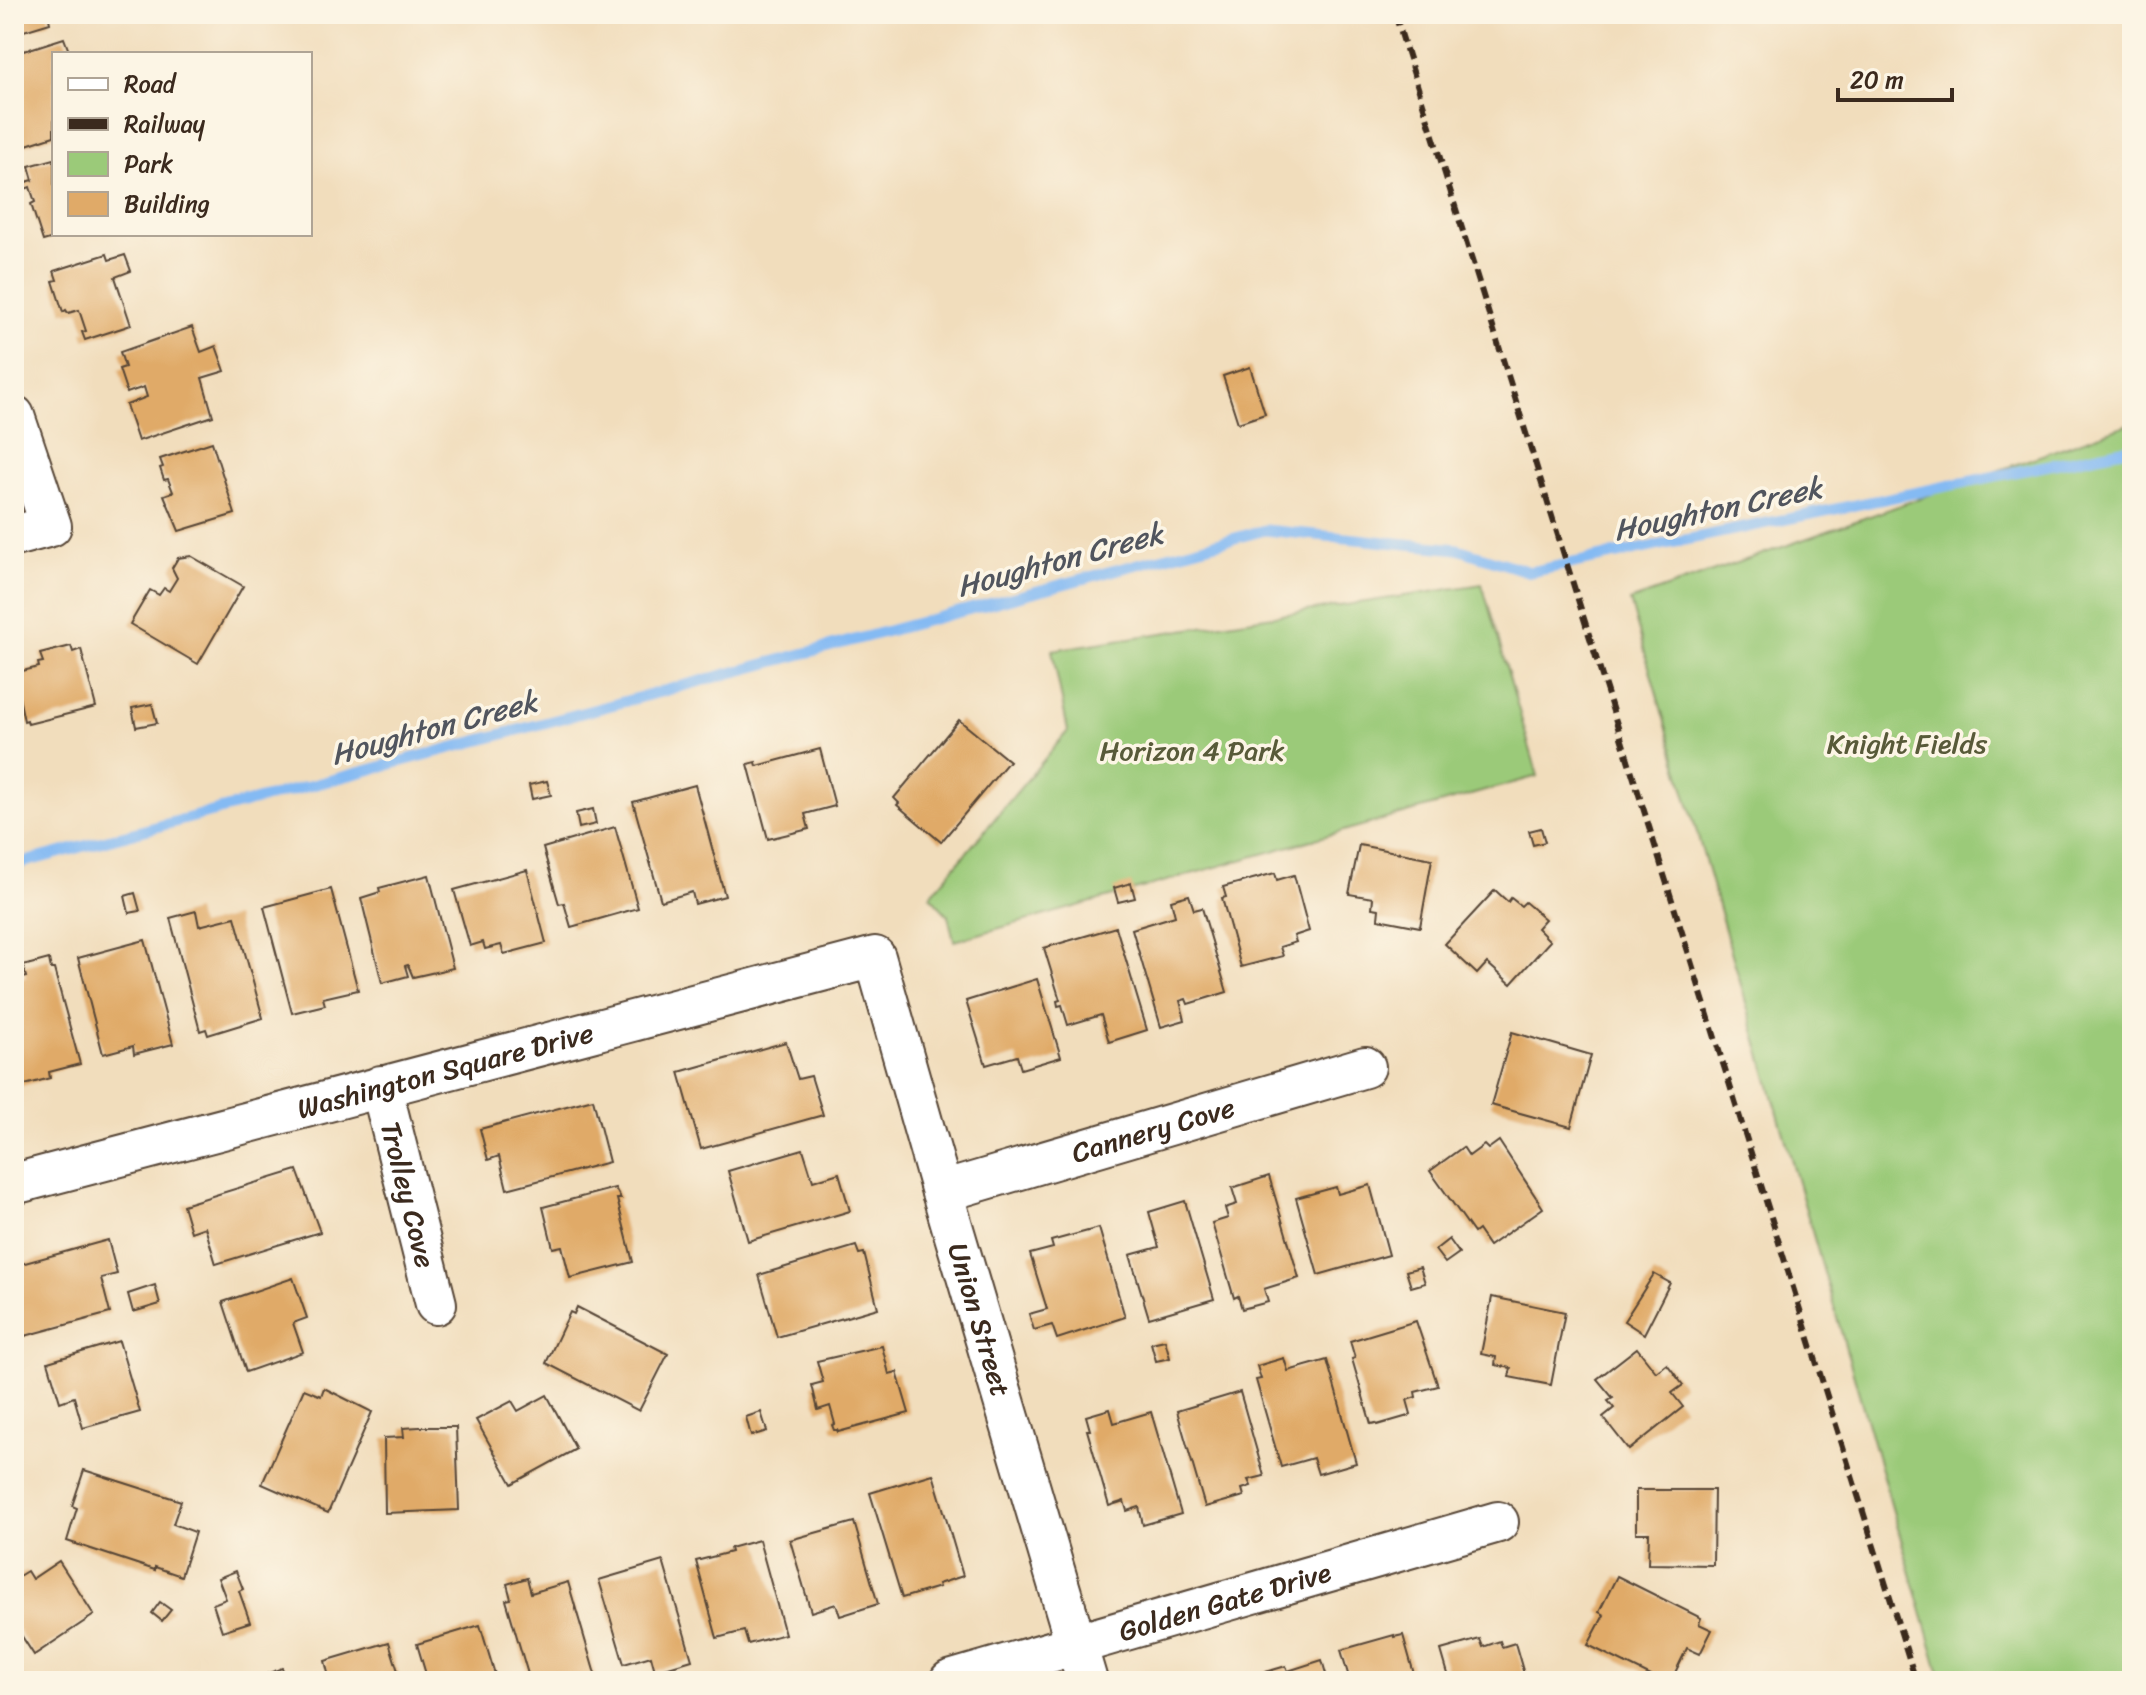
<svg xmlns="http://www.w3.org/2000/svg" width="2146" height="1695" font-family="Sriracha,sans-serif">
	<style>
		.green { fill: #9bca79; stroke: #6b7a4c; stroke-width: 2 }
		.lines { fill: none; stroke-linecap: round; stroke-linejoin: round }
		.stream { stroke: #84baf3; stroke-width: 11 }
		.building { fill: #e0aa68 }
		.minor-casing { stroke: #564536; stroke-width: 44 }
		.minor { stroke: #fff; stroke-width: 40 }
		.rail { stroke: #3b2a1e; stroke-width: 6; stroke-dasharray: 12 6; stroke-linecap: butt }
		.labels { text-anchor: middle; stroke-width: 7; stroke-linejoin: round; paint-order: stroke }
		.park-label { font-size: 28px; fill: #585a39; stroke: #fcf5e5 }
		.street-label { font-size: 28px; fill: #3b2a1e; stroke: #fcf5e5 }
		.water-label { font-size: 30px; font-style: italic; fill: #51555e; stroke: #fcf5e5 }
	</style>
	<rect width="100%" height="100%" fill="#fcf5e5"/>
	<filter id="ink" filterUnits="userSpaceOnUse"><feTurbulence type="fractalNoise" baseFrequency=".0125" numOctaves="2"/><feDisplacementMap in="SourceGraphic" scale="16" xChannelSelector="R" yChannelSelector="G"/><feConvolveMatrix kernelMatrix="1 2 1 2 8 2 1 2 1" color-interpolation-filters="sRGB"/></filter>
	<filter id="wash" filterUnits="userSpaceOnUse"><feTurbulence type="fractalNoise" baseFrequency=".006" numOctaves="4" result="noise"/><feDisplacementMap in="SourceGraphic" scale="32" xChannelSelector="R" yChannelSelector="G"/><feGaussianBlur stdDeviation="1.8" result="paint"/><feColorMatrix in="noise" values="0 0 0 0 0 0 0 0 0 0 0 0 0 0 0 0 0 1.4 0 .05"/><feComposite in="paint" operator="in"/></filter>
	<g filter="url(#wash)">
		<rect width="100%" height="100%" fill="#f1ddbc"/>
		<g class="green">
			<polygon points="2132,423 2132,1681 1942,1681 1630,601"/>
			<polygon points="1482,584 1538,776 954,941 948,915 930,896 1068,731 1052,650"/>
		</g>
		<g class="lines">
			<polyline class="stream" points="14,865 1265,530 1458,549 1530,572 2132,448"/>
		</g>
		<g id="blocks">
			<g class="building">
				<polygon points="14,14 48,14 50,23 14,34"/>
				<polygon points="64,38 70,54 54,54 54,136 14,149 14,110 21,107 17,95 14,96 14,54"/>
				<polygon points="54,159 54,234 57,237 43,241 31,204 35,202 30,187 25,189 23,183 33,180 29,166"/>
				<polygon points="107,254 109,260 125,255 131,271 115,277 131,325 85,340 82,332 86,331 79,310 68,313 66,310 63,312 53,281 57,280 54,271"/>
				<polygon points="192,327 201,352 216,346 225,371 202,378 213,416 138,441 126,405 147,397 144,387 127,393 119,369 125,367 120,352"/>
				<polygon points="1250,367 1265,414 1238,423 1223,376"/>
				<polygon points="212,442 235,514 179,531 164,495 173,492 168,479 164,480 160,468 163,467 160,459"/>
				<polygon points="191,556 243,586 198,664 130,624 150,590 159,595 164,588 169,591 177,578 172,568 178,558"/>
				<polygon points="71,646 73,652 81,649 96,707 28,724 27,720 24,721 14,673 39,667 38,663 43,662 40,654"/>
				<polygon points="152,704 157,723 136,727 132,708"/>
				<polygon points="959,720 1009,761 941,842 897,805 899,803 894,798"/>
				<polygon points="820,749 835,806 805,814 809,829 768,839 748,764 756,762 757,766"/>
				<polygon points="547,781 551,795 532,799 529,785"/>
				<polygon points="695,785 725,896 695,904 692,892 661,901 633,802"/>
				<polygon points="593,809 596,824 579,828 576,813"/>
				<polygon points="615,827 638,908 571,927 564,903 559,904 543,848"/>
				<polygon points="1541,828 1545,842 1533,845 1529,831"/>
				<polygon points="1359,845 1432,859 1420,927 1378,919 1379,909 1372,908 1373,898 1349,894"/>
				<polygon points="527,870 546,943 504,954 501,945 485,949 483,942 470,946 454,890"/>
				<polygon points="1275,873 1277,880 1294,875 1309,931 1294,936 1296,942 1280,947 1283,956 1241,967 1222,898 1226,897 1223,887"/>
				<polygon points="429,875 453,968 413,977 408,965 405,966 408,976 382,983 361,898 380,892 379,888"/>
				<polygon points="1131,883 1135,898 1118,902 1114,888"/>
				<polygon points="331,889 358,990 323,998 325,1005 292,1013 264,907"/>
				<polygon points="1495,890 1508,902 1511,898 1521,906 1525,902 1545,919 1537,928 1550,941 1511,984 1487,963 1477,974 1445,944"/>
				<polygon points="135,893 140,911 129,913 125,896"/>
				<polygon points="1189,895 1194,910 1202,908 1227,992 1188,1004 1186,999 1180,1001 1185,1020 1161,1027 1132,929 1175,916 1171,900"/>
				<polygon points="196,911 199,926 235,917 263,1018 208,1035 206,1029 200,1031 170,918"/>
				<polygon points="1116,927 1147,1030 1109,1042 1101,1015 1068,1025 1062,1005 1058,1006 1057,1001 1060,1000 1044,948"/>
				<polygon points="145,940 173,1044 134,1054 133,1046 103,1054 78,958"/>
				<polygon points="49,959 51,969 54,969 80,1064 49,1072 50,1078 14,1088 14,980 26,977 23,966"/>
				<polygon points="1037,979 1061,1057 1021,1069 1017,1056 986,1065 966,1001"/>
				<polygon points="1512,1032 1591,1055 1571,1127 1491,1105"/>
				<polygon points="786,1042 798,1079 811,1076 823,1115 701,1149 679,1072"/>
				<polygon points="593,1099 609,1162 507,1189 499,1156 488,1160 480,1129"/>
				<polygon points="1499,1141 1543,1208 1489,1246 1478,1230 1474,1233 1430,1171 1463,1147 1469,1156 1484,1145 1488,1149"/>
				<polygon points="803,1149 813,1181 839,1173 850,1211 748,1241 728,1171"/>
				<polygon points="297,1170 320,1232 216,1264 205,1227 191,1232 183,1205"/>
				<polygon points="1269,1176 1299,1278 1264,1289 1268,1302 1242,1309 1238,1296 1234,1298 1212,1223 1228,1218 1225,1208 1237,1204 1232,1188"/>
				<polygon points="1370,1185 1389,1255 1318,1275 1296,1198 1336,1187 1338,1194"/>
				<polygon points="615,1188 621,1199 617,1199 633,1262 570,1278 562,1246 553,1248 543,1207"/>
				<polygon points="1185,1201 1214,1299 1149,1318 1130,1255 1159,1247 1149,1212"/>
				<polygon points="1099,1228 1125,1317 1057,1339 1052,1325 1034,1330 1029,1314 1047,1309 1030,1254 1053,1248 1051,1241"/>
				<polygon points="1449,1239 1459,1253 1445,1263 1435,1250"/>
				<polygon points="108,1240 117,1274 101,1278 110,1313 14,1339 14,1266"/>
				<polygon points="856,1246 859,1254 864,1253 878,1308 777,1337 759,1275"/>
				<polygon points="1420,1267 1425,1283 1411,1287 1406,1271"/>
				<polygon points="1654,1274 1670,1283 1644,1334 1624,1321"/>
				<polygon points="293,1278 307,1318 293,1323 303,1352 246,1372 223,1302"/>
				<polygon points="155,1285 160,1304 133,1312 128,1294"/>
				<polygon points="1492,1297 1565,1312 1551,1385 1509,1377 1511,1368 1495,1365 1496,1357 1481,1354"/>
				<polygon points="577,1307 668,1354 639,1411 546,1363 570,1312 574,1314"/>
				<polygon points="1416,1321 1438,1386 1415,1392 1416,1397 1407,1400 1411,1414 1408,1416 1377,1425 1376,1423 1371,1424 1352,1359 1355,1358 1350,1341"/>
				<polygon points="1165,1340 1170,1358 1156,1361 1151,1343"/>
				<polygon points="119,1341 140,1412 83,1428 74,1397 60,1402 48,1362"/>
				<polygon points="882,1346 889,1374 897,1372 909,1413 838,1432 837,1430 834,1430 832,1425 835,1424 830,1406 818,1410 812,1385 823,1382 817,1361"/>
				<polygon points="1637,1348 1656,1372 1667,1364 1683,1385 1672,1393 1683,1407 1629,1450 1603,1417 1614,1408 1608,1401 1613,1398 1597,1379"/>
				<polygon points="1284,1358 1288,1371 1327,1360 1356,1463 1318,1474 1313,1458 1281,1467 1256,1380 1261,1379 1257,1366"/>
				<polygon points="324,1388 372,1412 328,1513 262,1484 304,1389 321,1396"/>
				<polygon points="1240,1392 1264,1476 1248,1480 1251,1486 1242,1489 1244,1496 1205,1507 1177,1411"/>
				<polygon points="547,1395 576,1449 512,1484 476,1420 512,1401 518,1411"/>
				<polygon points="1110,1409 1114,1423 1151,1412 1181,1514 1143,1525 1139,1507 1127,1511 1124,1501 1109,1506 1087,1430 1090,1430 1086,1416"/>
				<polygon points="761,1412 767,1431 751,1436 746,1417"/>
				<polygon points="420,1427 456,1427 459,1510 385,1513 384,1438 404,1437 403,1428"/>
				<polygon points="84,1470 181,1501 173,1524 195,1532 181,1576 155,1567 155,1570 67,1541 77,1508 72,1506"/>
				<polygon points="933,1474 963,1576 938,1584 939,1587 902,1598 870,1493"/>
				<polygon points="1636,1490 1714,1490 1713,1565 1648,1564 1649,1533 1636,1533"/>
				<polygon points="854,1522 878,1604 840,1616 836,1604 811,1612 790,1540"/>
				<polygon points="759,1540 785,1634 748,1644 744,1631 717,1638 696,1561 731,1552 730,1548"/>
				<polygon points="59,1561 94,1615 34,1655 14,1624 14,1579 27,1571 32,1579"/>
				<polygon points="663,1561 692,1660 655,1671 651,1656 624,1664 599,1580"/>
				<polygon points="236,1571 243,1589 239,1591 250,1622 222,1631 213,1604 226,1599 218,1578"/>
				<polygon points="1617,1576 1701,1618 1699,1624 1712,1630 1700,1654 1687,1648 1671,1681 1661,1681 1588,1645 1604,1615 1599,1612"/>
				<polygon points="527,1578 531,1593 568,1582 597,1681 530,1681 506,1600 511,1599 507,1584"/>
				<polygon points="160,1602 171,1610 162,1621 152,1613"/>
				<polygon points="480,1625 497,1681 428,1681 417,1644"/>
				<polygon points="1394,1635 1394,1637 1403,1635 1416,1681 1350,1681 1341,1650"/>
				<polygon points="1480,1639 1483,1647 1500,1641 1502,1647 1515,1643 1526,1681 1450,1681 1441,1650"/>
				<polygon points="389,1642 401,1681 330,1681 325,1661"/>
				<polygon points="1322,1660 1328,1681 1254,1681 1252,1676 1286,1666 1288,1671"/>
				<polygon points="282,1668 288,1681 249,1681"/>
			</g>
		</g>
	</g>
	<g filter="url(#ink)">
		<use href="#blocks" fill-opacity="0" stroke="#564536" stroke-width="2"/>
		<g class="lines">
			<defs>
				<g id="minor">
					<polyline points="14,416 51,526 14,536"/>
					<path id="s1" d="M 381,1086 L 436,1304"/>
					<path id="s2" d="M 14,1184 L 875,957 L 942,1192 L 1087,1681"/>
					<path id="s3" d="M 942,1192 L 1365,1067"/>
					<path id="s4" d="M 950,1681 L 1498,1522"/>
				</g>
			</defs>
			<use href="#minor" class="minor-casing"/>
			<use href="#minor" class="minor"/>
			<polyline class="rail" points="1395,14 1916,1681"/>
		</g>
	</g>
	<g class="labels">
		<g class="park-label">
			<text x="1907" y="753">Knight Fields</text>
			<text x="1192" y="760">Horizon 4 Park</text>
		</g>
		<g class="street-label">
			<text dy="10" stroke="none"><textPath href="#s2" startOffset="446">Washington Square Drive</textPath></text>
			<text dy="10" stroke="none"><textPath href="#s3" startOffset="220">Cannery Cove</textPath></text>
			<text dy="10" stroke="none"><textPath href="#s1" startOffset="112">Trolley Cove</textPath></text>
			<text dy="10" stroke="none"><textPath href="#s2" startOffset="1268">Union Street</textPath></text>
			<text dy="10" stroke="none"><textPath href="#s4" startOffset="286">Golden Gate Drive</textPath></text>
		</g>
		<g class="water-label">
			<text transform="translate(1718 509) rotate(-12)" y="10">Houghton Creek</text>
			<text transform="translate(1060 560) rotate(-15)" y="10">Houghton Creek</text>
			<text transform="translate(434 728) rotate(-15)" y="10">Houghton Creek</text>
		</g>
	</g>
	<rect width="2146" height="1695" fill="none" stroke="#fcf5e5" stroke-width="48"/>
	<rect x="52" y="52" width="260" height="184" fill="#fcf5e5" stroke="#afa495" stroke-width="2"/>
	<rect x="68" y="78" width="40" height="12" fill="#ffffff" stroke="#afa495" stroke-width="2"/>
	<text x="124" y="92" font-size="24" fill="#3b2a1e">Road</text>
	<rect x="68" y="118" width="40" height="12" fill="#3b2a1e" stroke="#afa495" stroke-width="2"/>
	<text x="124" y="132" font-size="24" fill="#3b2a1e">Railway</text>
	<rect x="68" y="152" width="40" height="24" fill="#9bca79" stroke="#afa495" stroke-width="2"/>
	<text x="124" y="172" font-size="24" fill="#3b2a1e">Park</text>
	<rect x="68" y="192" width="40" height="24" fill="#e0aa68" stroke="#afa495" stroke-width="2"/>
	<text x="124" y="212" font-size="24" fill="#3b2a1e">Building</text>
	<path d="M1838 88v12h114v-12" fill="none" stroke="#3b2a1e" stroke-width="4"/>
	<text x="1850" y="88" font-size="24" fill="#3b2a1e" stroke="#fcf5e5" stroke-width="6" paint-order="stroke">20 m</text>
</svg>
